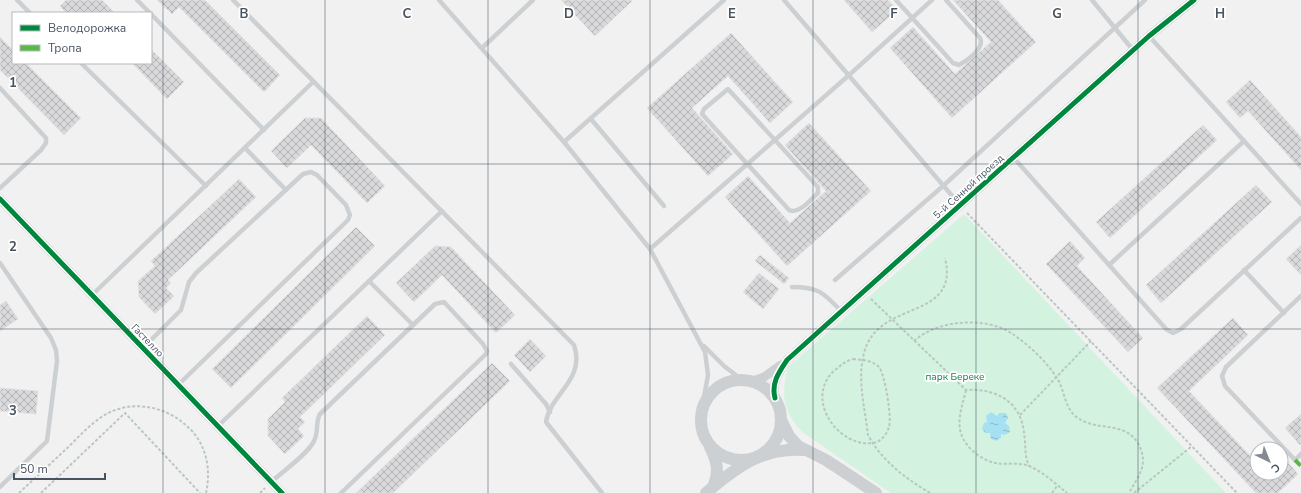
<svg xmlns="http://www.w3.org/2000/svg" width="1301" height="493" font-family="'Nunito Sans',sans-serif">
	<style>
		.garden { fill: #d4f2e0 }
		.water { fill: url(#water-ripples) }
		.building { fill: url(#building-cross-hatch); stroke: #e3e3e4 }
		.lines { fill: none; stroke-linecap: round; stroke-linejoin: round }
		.path { stroke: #b9c7c3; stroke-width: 2; stroke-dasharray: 3 2; stroke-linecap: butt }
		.service { stroke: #cdd0d2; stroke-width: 4.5 }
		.minor { stroke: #cdd0d2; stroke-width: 9 }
		.tertiary { stroke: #cdd0d2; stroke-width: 12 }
		.quiet { stroke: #58b947; stroke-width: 4; stroke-dasharray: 8 4; stroke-linecap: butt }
		.cycleway-casing { stroke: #fff; stroke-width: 8 }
		.cycleway { stroke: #00873e; stroke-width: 5 }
		.grid { fill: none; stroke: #475360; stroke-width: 1; stroke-opacity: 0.55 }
		.labels { text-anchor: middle; stroke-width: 3.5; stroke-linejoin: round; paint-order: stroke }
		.street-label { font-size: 10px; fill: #475360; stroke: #fff }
		.park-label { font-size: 10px; fill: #0f844c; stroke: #fff }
		.grid-label { font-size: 13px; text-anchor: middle; font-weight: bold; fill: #475360; stroke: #fff; stroke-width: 3.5; stroke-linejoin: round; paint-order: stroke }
	</style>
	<defs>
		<pattern id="water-ripples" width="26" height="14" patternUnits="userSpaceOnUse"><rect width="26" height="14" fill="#a6e1f3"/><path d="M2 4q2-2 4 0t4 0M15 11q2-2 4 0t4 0" fill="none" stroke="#89b9c8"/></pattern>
		<pattern id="building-cross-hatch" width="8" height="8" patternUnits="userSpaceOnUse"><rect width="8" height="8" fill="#d9d9db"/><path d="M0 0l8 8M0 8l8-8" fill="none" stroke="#b2b3b5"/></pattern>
	</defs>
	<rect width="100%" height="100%" fill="#f2f1f1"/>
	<path class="garden" d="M 964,214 L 1226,493 L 891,493 L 802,432 C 782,410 781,395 788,367 Z"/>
	<polygon class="water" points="991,412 997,416 999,413 1006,413 1008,418 1005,423 1009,426 1010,432 1005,435 1001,434 1001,438 996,441 991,439 990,433 985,433 982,429 984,423 987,422 986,416"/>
	<g class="building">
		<polygon points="66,0 102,0 115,13 66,13 60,6"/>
		<polygon points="157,0 205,0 280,75 264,92 179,7 172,14"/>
		<polygon points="561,0 631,0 632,1 595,36"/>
		<polygon points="844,0 888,0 897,10 872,32"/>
		<polygon points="953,0 998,0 1036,42 952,118 890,48 913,27 955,74 991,42"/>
		<polygon points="731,33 793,102 770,123 728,76 692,108 733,154 708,176 647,108"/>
		<polygon points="0,37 13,50 13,63 26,63 81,118 64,135 0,70"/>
		<polygon points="151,49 184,82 167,99 132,63 151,63"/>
		<polygon points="1250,80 1301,137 1301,170 1248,111 1240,118 1226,102"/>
		<polygon points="305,118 321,118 385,186 367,203 311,145 287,168 271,151"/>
		<polygon points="809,123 871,191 787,266 725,197 748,176 790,223 826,191 785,145"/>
		<polygon points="1203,125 1217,140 1110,238 1096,222"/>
		<polygon points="239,179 256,197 168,280 171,283 166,288 174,296 155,314 139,297 138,281 155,266 151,261"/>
		<polygon points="1256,185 1272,202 1161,303 1146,285"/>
		<polygon points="356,227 375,246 231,388 212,369"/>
		<polygon points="1070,241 1085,258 1077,266 1143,338 1128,352 1046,264"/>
		<polygon points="1301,245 1301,275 1286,259"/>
		<polygon points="435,246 451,247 515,315 496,333 442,275 414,302 396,283"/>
		<polygon points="760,255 789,278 784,284 755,261"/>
		<polygon points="759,273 779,289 763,309 743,292"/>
		<polygon points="6,301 18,319 0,331 0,305"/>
		<polygon points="367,316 385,335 300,417 305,422 298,429 304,436 285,454 268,436 268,419 285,402 282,398"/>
		<polygon points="1233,318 1248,335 1189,391 1257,463 1257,473 1281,473 1281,460 1284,458 1298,474 1278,493 1256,493 1157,388"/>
		<polygon points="530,339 546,356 530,372 514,355"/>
		<polygon points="492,363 510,381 393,493 356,493"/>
		<polygon points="0,388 38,391 36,414 0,411"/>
		<polygon points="1301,414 1301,444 1300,445 1285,428"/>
	</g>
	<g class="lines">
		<g class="path">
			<polyline points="967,213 1237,493"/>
			<path d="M 871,299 L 966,390 C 995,388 1021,401 1024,433 C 1026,444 1024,455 1029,466"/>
			<path d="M 914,341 C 937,320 985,316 1011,333 C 1028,344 1046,361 1057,378 C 1065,390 1064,409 1078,418 C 1097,432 1126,420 1139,445 C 1149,466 1138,476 1129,493"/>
			<path d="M 853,359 C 862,360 872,360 879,367 C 885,375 892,417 889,427 C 887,434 881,442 873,443 C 838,448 803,398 835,370 C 841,365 846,361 853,359 Z"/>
			<path d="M 966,390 C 960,414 952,433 974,452 C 980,457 988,462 996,463 C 1006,465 1019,462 1029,466 C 1043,472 1056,484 1067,493"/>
			<polyline points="1020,415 1091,341"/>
			<path d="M 19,493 C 34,479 49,465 64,451 C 76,440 87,427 100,418 C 128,398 166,405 189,428 C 207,445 211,470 206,493"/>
			<polyline points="41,493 125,413 200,493"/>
			<polyline points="260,493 265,488"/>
			<path d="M 930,493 C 905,478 882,461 868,435 C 865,409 857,379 864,353 C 878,298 960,322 945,258"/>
			<polyline points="1052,493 1057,486"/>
			<polyline points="1134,493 1192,446"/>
		</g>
		<g class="service">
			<polyline points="17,0 30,13"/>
			<polyline points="137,0 150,13"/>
			<path d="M 233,0 L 574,345 C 586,380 550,394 546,422 L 602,493"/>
			<polyline points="439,0 564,142 650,249 705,352 708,375 702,408"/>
			<polyline points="784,0 960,205"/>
			<path d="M 896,0 L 953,63 L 959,65 C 968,60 985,48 980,38 L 946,0"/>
			<polyline points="1092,0 1133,50"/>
			<polyline points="151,14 264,130"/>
			<polyline points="1149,36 1301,204"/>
			<polyline points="482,48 533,0"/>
			<polyline points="81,63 206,186"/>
			<polyline points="0,88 46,138 46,143 41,150 0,188"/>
			<path d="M 728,89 L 818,187 L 818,193 C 811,199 799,215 789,210 L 702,114 L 704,109 Z"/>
			<polyline points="591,119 664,206"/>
			<polyline points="564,142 724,0"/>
			<polyline points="245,148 286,190"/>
			<polyline points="1013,157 1166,329 1173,333 1181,329 1301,218"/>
			<polyline points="650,249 848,76 932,0"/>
			<polyline points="0,263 51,338 56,350 57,361 47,441 0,487"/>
			<polyline points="1109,265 1244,141"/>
			<polyline points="1244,270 1284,313"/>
			<polyline points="835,280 943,186 1145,0"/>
			<polyline points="369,281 413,325"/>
			<path d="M 792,287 C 818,287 823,292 841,311"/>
			<polyline points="92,295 313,82"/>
			<polyline points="1301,296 1226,367 1222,376 1225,386 1295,460 1301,454"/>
			<polyline points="704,346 724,366 741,379"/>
			<polyline points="143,348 181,310 189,282 196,273 303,174 311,172 317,175 346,205 350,215 348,220 178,385"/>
			<polyline points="511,364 546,404 550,412"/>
			<polyline points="218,426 442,211"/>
			<path d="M 271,482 C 283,471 308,454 314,441 C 319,432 315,422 320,414 L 435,304 L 444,302 L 483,344 L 487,351 L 486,354 L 341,493"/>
		</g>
		<g class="minor">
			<polyline points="0,199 282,493"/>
			<polyline points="753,381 764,377 781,365"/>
			<path d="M 775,398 C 771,383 779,372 787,360 L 1149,36 L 1194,0"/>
		</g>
		<g class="tertiary">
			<circle cx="741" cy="420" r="40"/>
			<polyline points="781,420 789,436 798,446 826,460 876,493"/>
			<path d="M 710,447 C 717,461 720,472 713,487"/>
			<path d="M 706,493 C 736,467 763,447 804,450"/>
		</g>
		<polyline class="quiet" points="1295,460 1301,466"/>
		<defs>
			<g id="cycleway">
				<polyline points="0,199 282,493"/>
				<path d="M 775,398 C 771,383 779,372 787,360 L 1149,36 L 1194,0"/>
			</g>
		</defs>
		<use href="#cycleway" class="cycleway-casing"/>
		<use href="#cycleway" class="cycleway"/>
	</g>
	<path class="grid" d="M 163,0 L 163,493M 325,0 L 325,493M 488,0 L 488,493M 650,0 L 650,493M 813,0 L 813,493M 976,0 L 976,493M 1138,0 L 1138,493M 0,164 L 1301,164M 0,329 L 1301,329"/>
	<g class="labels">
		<g class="street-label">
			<text transform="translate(968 186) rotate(-42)" y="4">5-й Сенной проезд</text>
			<text transform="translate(148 340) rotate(46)" y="4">Гастелло</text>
		</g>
		<g class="park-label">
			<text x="955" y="380">парк Береке</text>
		</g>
	</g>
	<g class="grid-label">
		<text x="244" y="18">B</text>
		<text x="407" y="18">C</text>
		<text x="569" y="18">D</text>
		<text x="732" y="18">E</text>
		<text x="894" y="18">F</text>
		<text x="1057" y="18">G</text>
		<text x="1220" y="18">H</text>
		<text x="13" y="87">1</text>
		<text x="13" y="251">2</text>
		<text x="13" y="415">3</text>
	</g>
	<rect x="12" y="12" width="140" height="52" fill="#ffffff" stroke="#b5babf"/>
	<rect x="20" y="25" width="20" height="6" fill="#00873e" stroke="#b5babf"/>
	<text x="48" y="32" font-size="12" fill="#475360">Велодорожка</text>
	<rect x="20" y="45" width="20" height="6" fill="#58b947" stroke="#b5babf"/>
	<text x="48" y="52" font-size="12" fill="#475360">Тропа</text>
	<g transform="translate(1269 461) rotate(137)"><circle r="19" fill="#ffffff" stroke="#b5babf"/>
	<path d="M0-3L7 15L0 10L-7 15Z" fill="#838a93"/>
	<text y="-6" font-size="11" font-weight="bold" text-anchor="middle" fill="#475360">С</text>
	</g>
	<path d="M14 473v6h91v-6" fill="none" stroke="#475360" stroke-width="2"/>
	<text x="20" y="473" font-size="12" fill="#475360" stroke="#ffffff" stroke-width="3" paint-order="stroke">50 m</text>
</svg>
